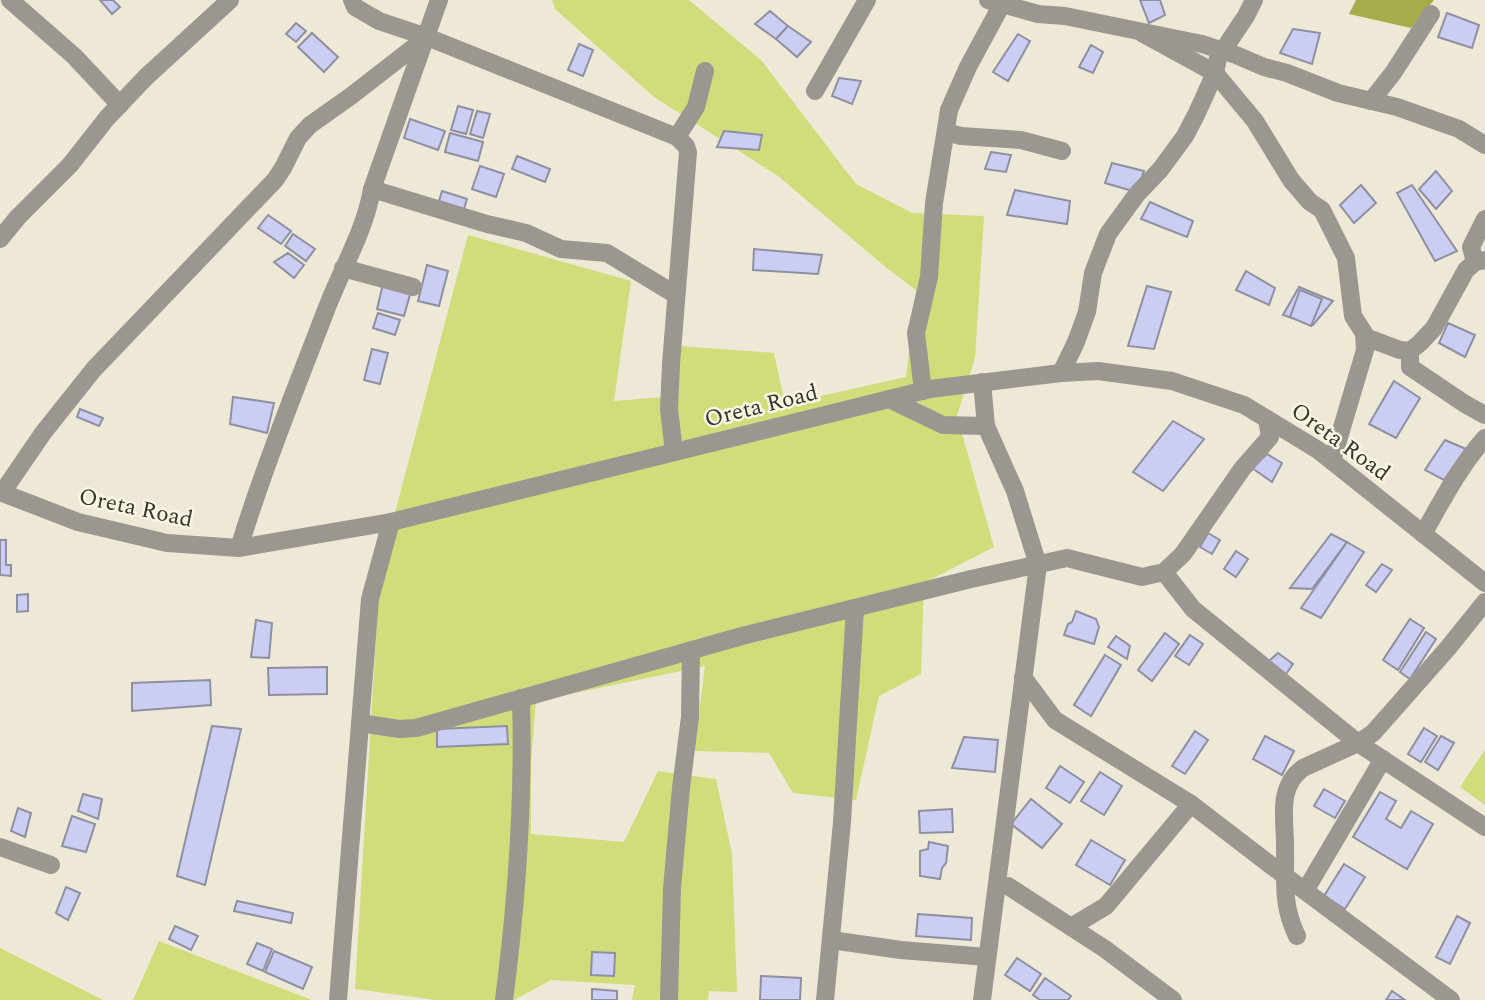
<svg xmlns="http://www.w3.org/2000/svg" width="1485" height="1000" font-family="Spectral,serif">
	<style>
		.green { fill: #d1dc7a }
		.forest { fill: #a4ad49 }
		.building { fill: #cbcef2; stroke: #8e90a1; stroke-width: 2 }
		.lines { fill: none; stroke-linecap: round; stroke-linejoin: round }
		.minor { stroke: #9c9690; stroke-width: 18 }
		.labels { text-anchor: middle; stroke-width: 5; stroke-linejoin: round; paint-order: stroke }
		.street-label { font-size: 23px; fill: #37362e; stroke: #faf6e3 }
	</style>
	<rect width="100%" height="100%" fill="#ede9d6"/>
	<g class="green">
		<polygon points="552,0 689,0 761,60 856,184 912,213 984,216 975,358 957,416 994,547 924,583 921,674 879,696 856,800 793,793 769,753 694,751 705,666 536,701 531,761 531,834 624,842 658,771 716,779 732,854 737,992 709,991 708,1000 632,1000 635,985 551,980 514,1000 436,1000 355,989 380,570 468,235 631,281 614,401 678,396 680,346 774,353 785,404 906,377 916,290 889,270 778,176 654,97 555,9"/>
		<polygon points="1485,750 1485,805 1460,787"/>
		<polygon points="159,941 312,1000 133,1000"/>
		<polygon points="0,948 103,1000 0,1000"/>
	</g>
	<polygon class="forest" points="1356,0 1434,0 1411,28 1349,14"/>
	<g class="building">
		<polygon points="100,0 113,0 120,7 112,14"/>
		<polygon points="1140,0 1160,0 1165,15 1149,23"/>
		<polygon points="770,11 788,26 776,39 755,24"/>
		<polygon points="1447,13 1479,25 1472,48 1438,37"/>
		<polygon points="296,23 306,31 296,42 286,34"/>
		<polygon points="788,26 811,42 797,57 776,39"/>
		<polygon points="1293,29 1320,33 1312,64 1280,53"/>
		<polygon points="312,33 338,57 324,72 298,47"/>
		<polygon points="1018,34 1030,41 1008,81 993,72"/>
		<polygon points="579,44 593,50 583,76 568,70"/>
		<polygon points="1091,45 1103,52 1093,73 1079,67"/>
		<polygon points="839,78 861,81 852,104 832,96"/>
		<polygon points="458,106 473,110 466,134 451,130"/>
		<polygon points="477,111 490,114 483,138 470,134"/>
		<polygon points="410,119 445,131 438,150 404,138"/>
		<polygon points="724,131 762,135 759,150 717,147"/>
		<polygon points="450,133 483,142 478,161 445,152"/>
		<polygon points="991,152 1011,155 1006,172 985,169"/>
		<polygon points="517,156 550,169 545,182 512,169"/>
		<polygon points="1112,163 1144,171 1136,192 1105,183"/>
		<polygon points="480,166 504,174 496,197 472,189"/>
		<polygon points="1436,171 1452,191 1436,209 1419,189"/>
		<polygon points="1361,185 1376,203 1354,223 1340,205"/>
		<polygon points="1412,185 1457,251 1435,261 1397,193"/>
		<polygon points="1015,190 1070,201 1067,224 1007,215"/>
		<polygon points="442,191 467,199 464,209 439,201"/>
		<polygon points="1150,202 1193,221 1187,237 1141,219"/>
		<polygon points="268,215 291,231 281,244 258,228"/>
		<polygon points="293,234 315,249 306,261 285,246"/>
		<polygon points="754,249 822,255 818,274 753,270"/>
		<polygon points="288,253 304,265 294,278 274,262"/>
		<polygon points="427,265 448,271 439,306 418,301"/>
		<polygon points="1246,271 1275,288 1269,305 1236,290"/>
		<polygon points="383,284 411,291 404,316 377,309"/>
		<polygon points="1147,286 1171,292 1154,349 1128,346"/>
		<polygon points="1299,287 1333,301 1313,325 1283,315"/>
		<polygon points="1300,290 1322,299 1311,326 1290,317"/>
		<polygon points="378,313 400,320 395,335 373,328"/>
		<polygon points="1448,323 1475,335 1465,357 1439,343"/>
		<polygon points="372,349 388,353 380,384 364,380"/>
		<polygon points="1394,381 1420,398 1396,438 1369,424"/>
		<polygon points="233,397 274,403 267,433 230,424"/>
		<polygon points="80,409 103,418 99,426 77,417"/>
		<polygon points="1173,421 1204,439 1163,491 1133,472"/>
		<polygon points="1445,440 1466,449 1444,480 1425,470"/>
		<polygon points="1267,454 1282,463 1272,482 1252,468"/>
		<polygon points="1208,533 1220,540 1212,554 1200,547"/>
		<polygon points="1331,534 1347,542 1312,589 1290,588"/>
		<polygon points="0,540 6,540 6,565 11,565 11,576 0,575"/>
		<polygon points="1347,542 1364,552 1321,618 1301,608"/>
		<polygon points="1236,551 1248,559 1236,577 1224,569"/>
		<polygon points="1382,564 1392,570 1376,592 1366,585"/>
		<polygon points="28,594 28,611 17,612 17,595"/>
		<polygon points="1076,611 1096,619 1099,627 1094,644 1064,635 1068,624 1072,622"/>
		<polygon points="1410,619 1424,628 1398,670 1383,660"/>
		<polygon points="256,620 272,623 269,658 251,657"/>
		<polygon points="1426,632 1436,639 1410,679 1400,672"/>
		<polygon points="1165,633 1179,644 1152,681 1138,670"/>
		<polygon points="1190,635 1203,644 1189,665 1175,656"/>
		<polygon points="1116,636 1130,646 1127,659 1108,647"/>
		<polygon points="1278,653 1293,664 1286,674 1268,662"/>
		<polygon points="1105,655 1121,665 1091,716 1074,705"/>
		<polygon points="327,667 327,694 269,695 268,668"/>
		<polygon points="210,680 211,705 132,711 132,683"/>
		<polygon points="212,726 241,729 205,885 177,876"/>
		<polygon points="507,726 508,744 437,747 437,729"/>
		<polygon points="1424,728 1437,736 1421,762 1408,754"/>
		<polygon points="1195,731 1208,740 1185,774 1172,766"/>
		<polygon points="1265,736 1294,751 1282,775 1253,759"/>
		<polygon points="1441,736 1454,743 1438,770 1425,762"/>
		<polygon points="964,737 998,740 995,772 952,768"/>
		<polygon points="1060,766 1084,782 1070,803 1046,788"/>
		<polygon points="1100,772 1122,786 1104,815 1081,801"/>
		<polygon points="1324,789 1345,801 1335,818 1314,806"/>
		<polygon points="1380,792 1396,801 1386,819 1401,828 1411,811 1433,824 1407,869 1353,837"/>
		<polygon points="83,794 102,799 98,819 78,811"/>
		<polygon points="1031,799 1062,824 1042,848 1011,824"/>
		<polygon points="18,808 31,813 25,837 11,831"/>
		<polygon points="952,809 953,832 920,833 919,811"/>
		<polygon points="72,816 95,824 86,852 62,846"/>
		<polygon points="1091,840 1125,860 1110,885 1076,865"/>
		<polygon points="929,842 948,846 946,863 942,868 940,879 920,876 920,851 928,849"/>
		<polygon points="1344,864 1365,877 1345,909 1324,896"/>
		<polygon points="66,887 80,893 68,920 56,913"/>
		<polygon points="237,901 293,913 291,923 234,911"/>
		<polygon points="918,914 972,918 971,940 916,936"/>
		<polygon points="1457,916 1470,923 1450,964 1436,957"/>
		<polygon points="175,926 198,936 191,950 169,939"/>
		<polygon points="257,943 272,949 263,971 247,964"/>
		<polygon points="274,951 312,967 303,989 265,972"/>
		<polygon points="592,952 615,953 614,976 591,975"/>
		<polygon points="1017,958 1041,974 1030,991 1005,975"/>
		<polygon points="761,976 801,978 800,1000 760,1000"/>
		<polygon points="1045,978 1071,996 1068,1000 1040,1000 1033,995"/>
		<polygon points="592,989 617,991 617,1000 592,1000"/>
		<polygon points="1392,991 1405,1000 1386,1000"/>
	</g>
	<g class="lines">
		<g class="minor">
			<polyline points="10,0 74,56 120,105"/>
			<polyline points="352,0 355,7 379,21 427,37 677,137 686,146 688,152 671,364 669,409 674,452"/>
			<polyline points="988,0 1038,14 1065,16 1202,44 1236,55 1264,67 1287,73 1338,93 1397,107 1459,129 1485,145"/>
			<polyline points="1142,33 1215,73 1255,121 1291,180 1310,202 1322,210 1346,258 1353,316 1364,333 1365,350 1332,461"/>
			<polyline points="815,91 867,0"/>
			<polyline points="1371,101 1393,73 1431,14"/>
			<polyline points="946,132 961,136 1021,140 1062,151"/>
			<polyline points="677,137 696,107 705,71"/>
			<polyline points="372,189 487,224 526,233 561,249 607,253 676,295"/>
			<polyline points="0,239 18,217 70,165 107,118 146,77 230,0"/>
			<polyline points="1475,262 1471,247 1485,219"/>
			<polyline points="343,268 413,287"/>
			<polyline points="1365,337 1400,350 1410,351 1420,343 1434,328 1466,270 1475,262 1485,260"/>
			<polyline points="1410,351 1410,367 1465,404 1485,415"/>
			<polyline points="1061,373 1076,342 1087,312 1093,273 1108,234 1137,194 1160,170 1185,136 1196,115 1215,73 1218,58 1246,16 1254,0"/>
			<polyline points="982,382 986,426 1015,491 1038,565 982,1000"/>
			<polyline points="923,391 916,333 929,277 934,203 949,110 968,67 1002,4"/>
			<polyline points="889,399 943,425 986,426"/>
			<polyline points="0,492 78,522 167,543 239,548 391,522 930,389 1061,373 1098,371 1172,381 1244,405 1318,450 1485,583"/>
			<polyline points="2,493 43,433 94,369 275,180 283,168 298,138 310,125 351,96 427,37"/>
			<path d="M 1423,534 C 1442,501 1459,467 1485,438"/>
			<path d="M 239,548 C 264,467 296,388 326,310 C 341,270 365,231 372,189 L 439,0"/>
			<polyline points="1164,572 1193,609 1358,743 1485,827"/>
			<polyline points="1023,677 1055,720 1191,804 1285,876 1451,1000"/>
			<polyline points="360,723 399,729 416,728 742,636 971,579 1067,558 1142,577 1164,572 1183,554 1242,469 1270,437 1267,419"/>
			<polyline points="0,847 51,865"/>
			<polyline points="1008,886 1105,949 1173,1000"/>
			<polyline points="1305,891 1383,759"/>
			<polyline points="1071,927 1106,906 1191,804"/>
			<path d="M 1297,936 C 1281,903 1286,879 1285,845 C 1285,817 1277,787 1303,768 L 1358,743 L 1373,733 L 1448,648 L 1485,602"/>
			<polyline points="831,940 901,950 987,957"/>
			<polyline points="338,1000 370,599 391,522"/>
			<path d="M 504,1000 C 517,900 524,799 521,698"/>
			<polyline points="669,1000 672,888 681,788 690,717 691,650"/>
			<polyline points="825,1000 842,822 855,608"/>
		</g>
	</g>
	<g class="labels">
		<g class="street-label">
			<text transform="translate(761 405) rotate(-14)" y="8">Oreta Road</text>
			<text transform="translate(1341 441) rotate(36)" y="8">Oreta Road</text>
			<text transform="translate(136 507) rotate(12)" y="8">Oreta Road</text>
		</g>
	</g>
</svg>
